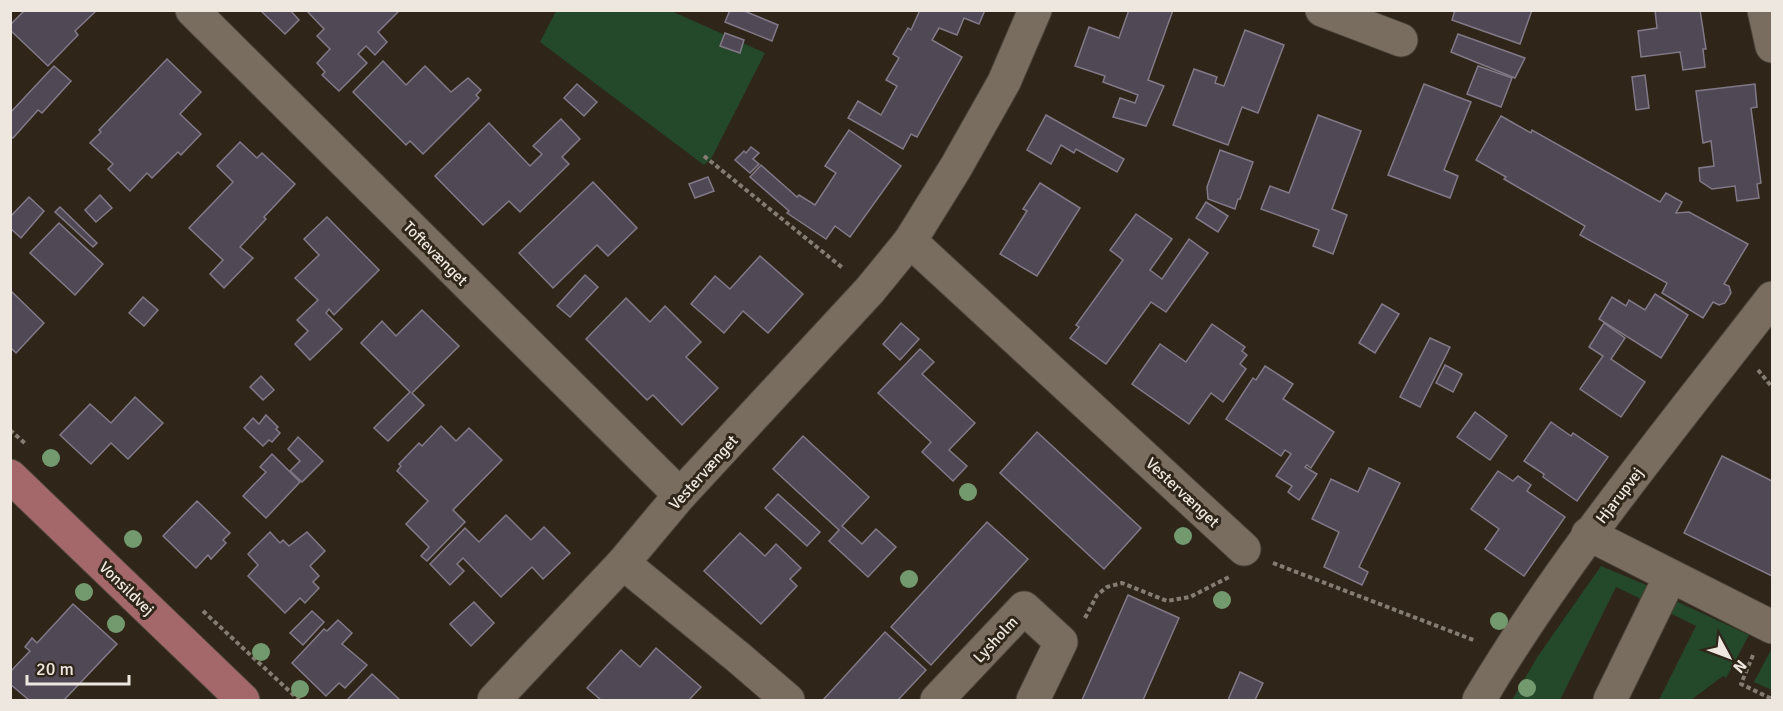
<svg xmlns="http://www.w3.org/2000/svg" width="1783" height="711" font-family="Signika,sans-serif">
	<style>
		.green { fill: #24482a }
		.building { fill: #514856; stroke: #827988; stroke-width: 1.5 }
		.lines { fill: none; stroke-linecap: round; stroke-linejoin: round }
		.minor-casing { stroke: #4b4339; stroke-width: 35 }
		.major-casing { stroke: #4b4339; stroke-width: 35 }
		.path { stroke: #857d72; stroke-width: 4; stroke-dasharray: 4.5 3; stroke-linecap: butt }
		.minor { stroke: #786d5e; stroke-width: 33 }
		.major { stroke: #a4686a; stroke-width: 33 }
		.tree { fill: #73996f }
		.labels { text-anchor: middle; stroke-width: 6; stroke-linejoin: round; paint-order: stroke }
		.street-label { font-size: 16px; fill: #eee7df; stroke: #2f2619 }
	</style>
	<rect width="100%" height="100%" fill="#2f2619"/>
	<g class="green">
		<polygon points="669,10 765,53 711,159 704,165 540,42 556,11"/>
		<polygon points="1601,566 1651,587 1643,600 1616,587 1560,700 1512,700 1538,656"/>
		<polygon points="1678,602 1749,635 1726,678 1723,676 1691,700 1659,700 1696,626 1670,613"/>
		<polygon points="1772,648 1772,690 1754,682"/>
	</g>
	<g class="building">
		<polygon points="25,10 95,10 96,11 75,31 78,35 48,66 10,30 10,25"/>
		<polygon points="260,10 290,10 299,20 285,34"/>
		<polygon points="306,10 400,10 378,32 387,42 375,55 366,46 358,54 367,63 339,91 322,75 325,72 317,63 330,49 317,36 324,29"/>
		<polygon points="730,10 742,10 778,25 772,41 725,22"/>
		<polygon points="920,10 985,10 979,24 964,18 957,35 939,28 932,40 962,57 917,137 911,134 903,149 848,118 858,101 881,115 897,86 886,80 899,58 893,54 908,28 911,30"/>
		<polygon points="1129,10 1173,10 1148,80 1164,86 1146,126 1113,117 1120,98 1135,103 1138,95 1103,82 1105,76 1075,66 1089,27 1119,38"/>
		<polygon points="1455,10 1532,10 1520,44 1452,20"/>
		<polygon points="1655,10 1700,10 1706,49 1703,49 1705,67 1683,70 1680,52 1641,57 1638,31 1657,28"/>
		<polygon points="1245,30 1284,45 1258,113 1242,107 1228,145 1173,125 1194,69 1217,77 1215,83 1224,86"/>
		<polygon points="725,33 744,40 740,53 720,46"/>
		<polygon points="1458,34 1525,58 1515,78 1451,52"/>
		<polygon points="167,59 201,92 180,114 201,134 181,155 178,152 152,178 147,173 130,191 108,169 113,164 90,143 101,132 99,130"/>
		<polygon points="383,61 406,85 425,66 451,92 468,78 481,90 476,95 479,98 423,154 410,141 406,145 353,92"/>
		<polygon points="54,66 71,81 42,113 38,110 13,138 10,136 10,113"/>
		<polygon points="1478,66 1512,78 1501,107 1467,94"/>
		<polygon points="1645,75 1649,108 1636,110 1632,77"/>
		<polygon points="577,84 597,102 584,116 564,98"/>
		<polygon points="1424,84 1471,102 1444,170 1458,176 1450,198 1388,175"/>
		<polygon points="1755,84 1757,107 1751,108 1761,183 1757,184 1759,198 1737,201 1735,186 1712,189 1700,181 1699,168 1714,166 1711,141 1703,143 1696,91"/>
		<polygon points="1046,115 1124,159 1117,172 1076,149 1074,153 1061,145 1051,164 1027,150"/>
		<polygon points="1318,115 1361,131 1332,209 1347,215 1333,254 1313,246 1319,230 1261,209 1270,186 1289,193"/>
		<polygon points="1501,116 1531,133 1532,130 1660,202 1666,193 1682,202 1676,213 1689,212 1748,244 1724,284 1729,286 1731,293 1725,303 1719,305 1713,302 1703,318 1662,293 1667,283 1580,235 1585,226 1504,179 1506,177 1476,160"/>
		<polygon points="561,119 580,139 562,157 569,164 520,212 509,201 483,225 435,176 489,123 530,166 542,154 533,146"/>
		<polygon points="849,130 901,166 850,237 835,226 826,239 787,213 789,211 750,177 761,165 797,197 799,195 815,205 836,173 825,166"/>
		<polygon points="240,142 257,158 262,153 295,184 264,217 266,219 240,247 253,258 224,288 210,274 223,260 189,228 233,182 217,166"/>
		<polygon points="751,147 759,153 753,159 759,164 750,173 735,160 744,151 746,153"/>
		<polygon points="1220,150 1253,162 1240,199 1238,199 1235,209 1208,199 1207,187"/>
		<polygon points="708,177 714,191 695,198 689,184"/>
		<polygon points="593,182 637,228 608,256 597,245 553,288 519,253"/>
		<polygon points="1040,183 1080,208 1037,276 1000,254 1027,211 1023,209"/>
		<polygon points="100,195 112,208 96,222 85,210"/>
		<polygon points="29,197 44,211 21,238 10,228 10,217"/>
		<polygon points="1206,202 1228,216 1218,232 1196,218"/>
		<polygon points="60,207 97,243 93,247 55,212"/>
		<polygon points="1136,214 1172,239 1150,270 1162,279 1189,239 1208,253 1166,312 1151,302 1106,364 1070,338 1079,327 1076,325 1123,260 1110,250"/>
		<polygon points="327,217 379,270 334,315 329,309 326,313 342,329 310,360 295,344 308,331 297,320 318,300 295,278 319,255 304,239"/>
		<polygon points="59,223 103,264 75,295 30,253"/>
		<polygon points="760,256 803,294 768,333 743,311 724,333 691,304 715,276 730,289"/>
		<polygon points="585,275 598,287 570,317 557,306"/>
		<polygon points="11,291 44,323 16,353 10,347"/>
		<polygon points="1655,294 1688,315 1661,358 1599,319 1612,297 1626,306 1629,300 1645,310"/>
		<polygon points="143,297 158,310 144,326 129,313"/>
		<polygon points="626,298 650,322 665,306 701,342 686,357 718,388 682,425 653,395 647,400 586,339"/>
		<polygon points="1382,304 1399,314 1375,353 1359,343"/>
		<polygon points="422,310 459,346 412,393 424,405 388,441 374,428 410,392 361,343 382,321 396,336"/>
		<polygon points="901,323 919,339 900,360 883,344"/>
		<polygon points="1604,323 1625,338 1611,359 1645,382 1621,417 1580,389 1603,356 1589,347"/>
		<polygon points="1212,324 1245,347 1242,351 1247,355 1240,364 1246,369 1223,402 1211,393 1189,424 1132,384 1160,344 1186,362"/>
		<polygon points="1430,338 1450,347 1420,407 1400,397"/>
		<polygon points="920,349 934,362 922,374 975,423 949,450 967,466 953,481 922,452 931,442 878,393"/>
		<polygon points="1445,365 1462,374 1453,392 1436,383"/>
		<polygon points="1265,366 1293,384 1283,399 1334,432 1311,468 1307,465 1305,467 1317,474 1299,500 1288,492 1292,486 1276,476 1291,454 1285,450 1281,456 1226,419 1253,378 1256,380"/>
		<polygon points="261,376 274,390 263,400 250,387"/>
		<polygon points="135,397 163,423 128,459 111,443 91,464 60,435 90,404 111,423"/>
		<polygon points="1475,412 1507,436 1490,460 1457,437"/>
		<polygon points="266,415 278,427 276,429 280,433 272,442 269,440 263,446 244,428 253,418 259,424"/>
		<polygon points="1551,422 1571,436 1573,433 1608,457 1577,501 1543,477 1544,474 1524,461"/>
		<polygon points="441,426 456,441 469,428 502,460 453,510 465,522 427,561 421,556 429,547 406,524 428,501 397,471 401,466 399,464 419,443 422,446"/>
		<polygon points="1037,432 1141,528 1104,569 1000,473"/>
		<polygon points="803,436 869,497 842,526 862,544 876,529 896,547 868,577 829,541 839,530 773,469"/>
		<polygon points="298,437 323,461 302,482 290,471 300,461 288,449"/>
		<polygon points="272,454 300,482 266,518 243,496 266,472 260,467"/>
		<polygon points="1722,456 1772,481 1772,576 1684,533"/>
		<polygon points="1369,468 1400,483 1359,567 1368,572 1362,585 1324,567 1339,532 1312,519 1331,479 1358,492"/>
		<polygon points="1498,471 1513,481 1518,476 1531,485 1527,491 1565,517 1524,576 1485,549 1499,529 1471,509"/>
		<polygon points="778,494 820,532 807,546 765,508"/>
		<polygon points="197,501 230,533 223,540 226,543 211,559 208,555 196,568 163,536"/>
		<polygon points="506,515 531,540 544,527 570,553 543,579 532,567 501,597 463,558 457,564 464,571 450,585 430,564 465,528 479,542"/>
		<polygon points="987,522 1028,559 931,665 891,627"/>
		<polygon points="270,532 280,543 283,540 289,546 307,532 325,551 310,566 319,576 313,582 319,588 305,603 300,598 285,613 248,576 258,565 248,554"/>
		<polygon points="740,533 765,556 776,544 801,568 790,579 797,586 761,624 704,571"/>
		<polygon points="1128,595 1179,618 1143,700 1082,700"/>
		<polygon points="474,602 494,623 471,646 450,624"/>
		<polygon points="73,604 117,644 64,700 29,700 10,684 10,672 30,651 25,647 32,638 37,643"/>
		<polygon points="312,611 324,622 303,645 290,633"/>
		<polygon points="338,620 352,633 342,644 367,665 345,688 339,683 326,696 292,663 324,629 327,631"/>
		<polygon points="885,632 926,670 898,700 823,700"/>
		<polygon points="656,648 701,687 689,700 601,700 587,688 621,650 640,667"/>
		<polygon points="1240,672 1263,683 1255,700 1228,700"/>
		<polygon points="372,674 400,700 347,700"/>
	</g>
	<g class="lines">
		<defs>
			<g id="minor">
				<polyline points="192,10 680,495"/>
				<polyline points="1322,10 1401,40"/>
				<polyline points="1764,10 1772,46"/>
				<polyline points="910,241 1244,549"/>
				<polyline points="1588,534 1772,627"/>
				<polyline points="623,563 739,658 788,700"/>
				<polyline points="494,700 623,563 680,495 870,290 910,241 956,167 1004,82 1035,10"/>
				<polyline points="937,700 1024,608 1061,642 1033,700"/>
				<path d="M 1479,700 C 1564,557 1671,429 1772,298"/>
				<polyline points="1610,700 1670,577"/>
			</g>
			<polyline id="major" points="10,476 243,700"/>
		</defs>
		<use href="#minor" class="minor-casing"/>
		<use href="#major" class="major-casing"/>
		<g class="path">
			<polyline points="704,156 844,269"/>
			<polyline points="1758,370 1772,387"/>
			<polyline points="10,430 27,445"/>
			<polyline points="1273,563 1476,641"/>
			<polyline points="203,611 299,700"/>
			<polyline points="1085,618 1097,595 1107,587 1122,583 1167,601 1190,597 1229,577"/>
			<polyline points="1753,655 1741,684 1772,699"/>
		</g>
		<use href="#minor" class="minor"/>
		<use href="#major" class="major"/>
	</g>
	<g class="tree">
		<circle cx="51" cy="458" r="9"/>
		<circle cx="968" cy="492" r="9"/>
		<circle cx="1183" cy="536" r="9"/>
		<circle cx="133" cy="539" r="9"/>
		<circle cx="909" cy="579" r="9"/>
		<circle cx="84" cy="592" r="9"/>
		<circle cx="1222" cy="600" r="9"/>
		<circle cx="1499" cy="621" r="9"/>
		<circle cx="116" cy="624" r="9"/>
		<circle cx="261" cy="652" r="9"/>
		<circle cx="1527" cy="688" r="9"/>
		<circle cx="300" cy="689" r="9"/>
	</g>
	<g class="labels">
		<g class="street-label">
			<text transform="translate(436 253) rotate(45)" y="6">Toftevænget</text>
			<text transform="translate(703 472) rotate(-48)" y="6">Vestervænget</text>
			<text transform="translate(1183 492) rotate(43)" y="6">Vestervænget</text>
			<text transform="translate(1619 495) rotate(-52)" y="6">Hjarupvej</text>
			<text transform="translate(127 588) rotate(44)" y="6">Vonsildvej</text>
			<text transform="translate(995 639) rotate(-47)" y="6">Lysholm</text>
		</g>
	</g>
	<rect width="1783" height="711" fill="none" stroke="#eee7df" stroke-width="24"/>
	<g transform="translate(1729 657) rotate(131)" stroke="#2f2619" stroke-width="4.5" paint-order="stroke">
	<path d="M0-4.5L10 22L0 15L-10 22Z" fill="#eee7df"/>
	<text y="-9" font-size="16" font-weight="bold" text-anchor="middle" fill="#eee7df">N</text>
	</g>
	<path d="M27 675v9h102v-9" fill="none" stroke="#eee7df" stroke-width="3"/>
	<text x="36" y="675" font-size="18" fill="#eee7df" stroke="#2f2619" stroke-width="4.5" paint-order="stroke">20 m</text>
</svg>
